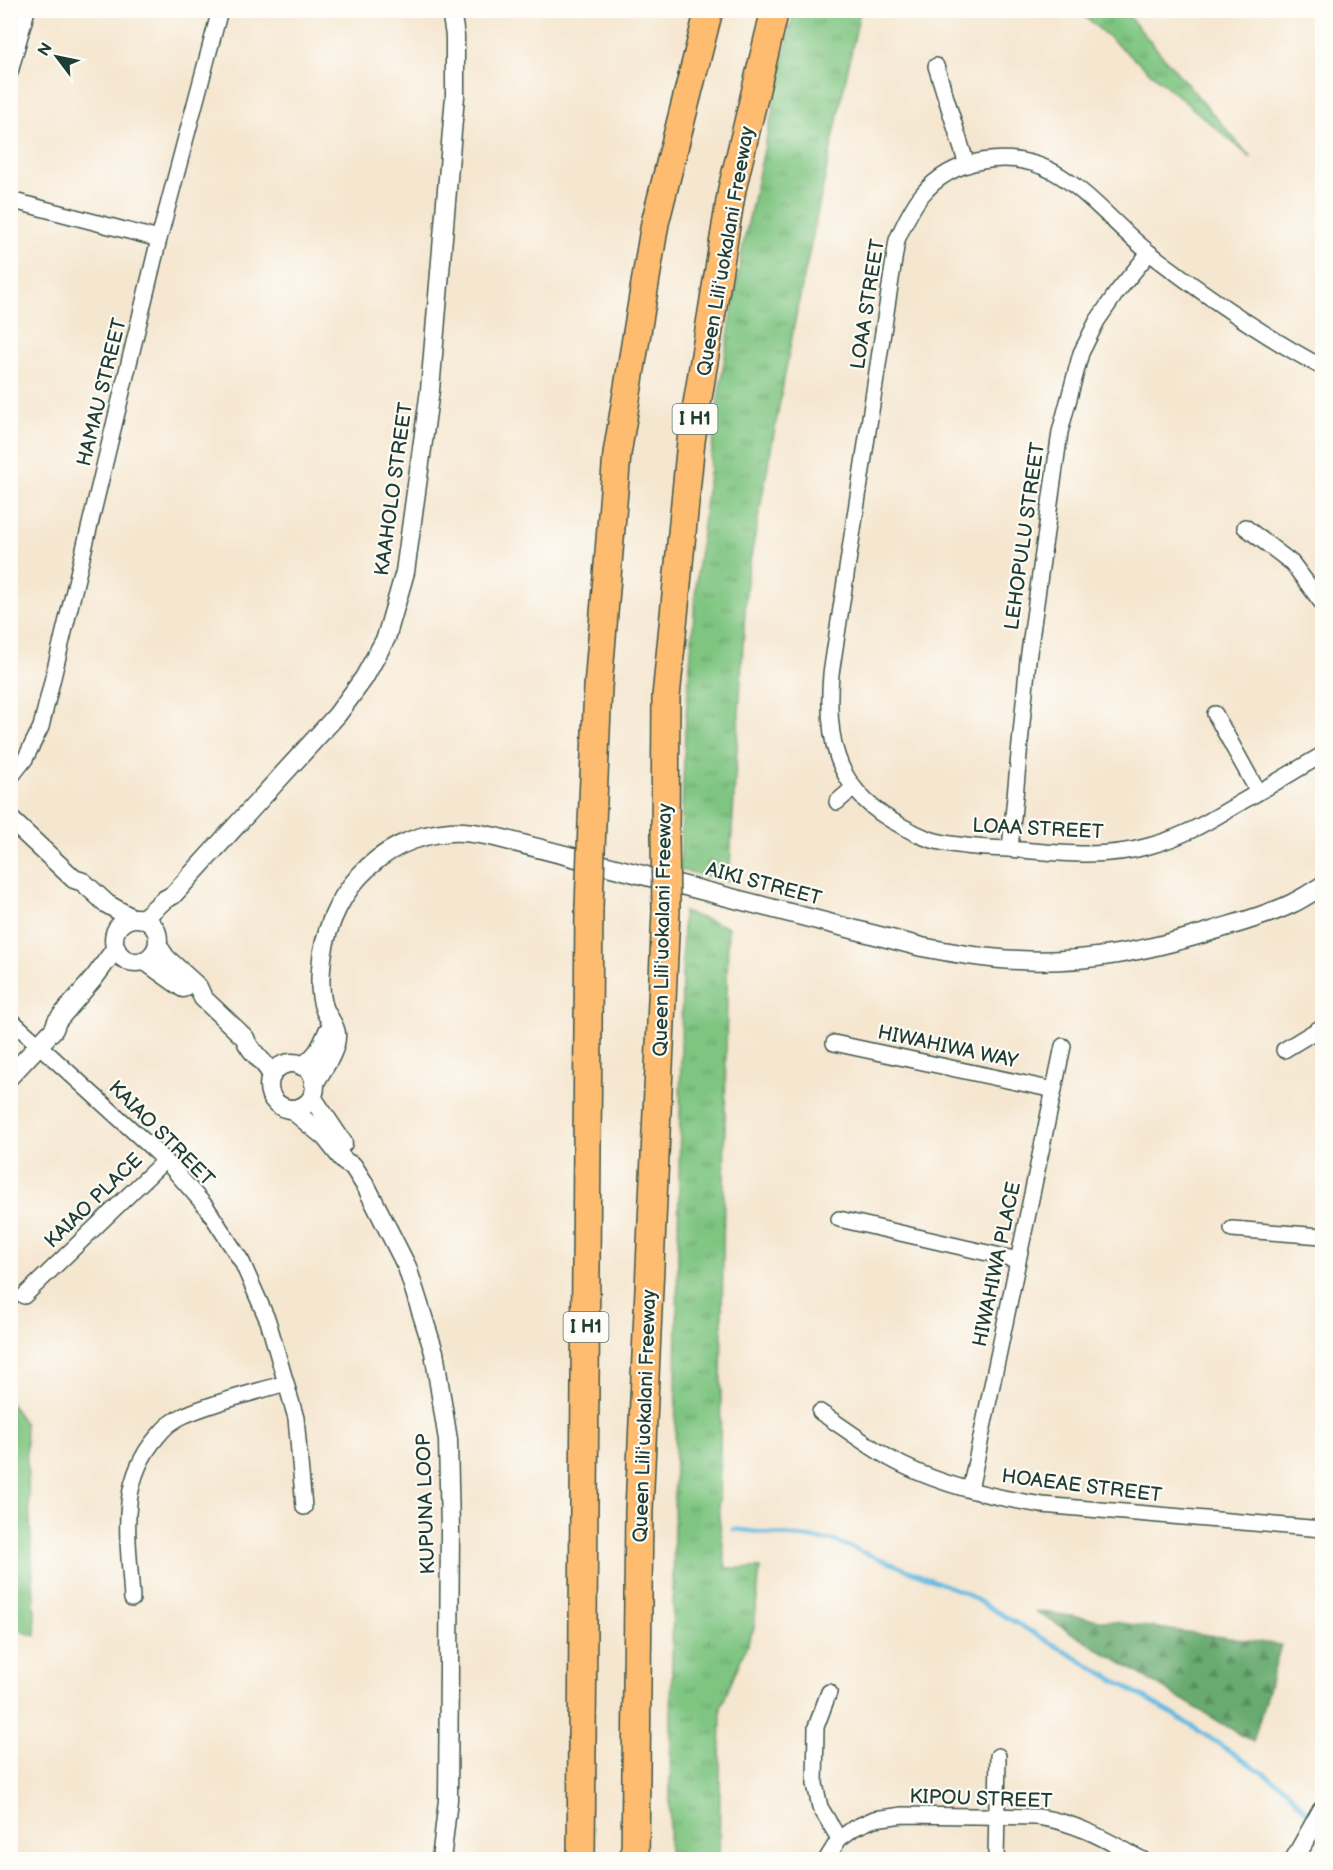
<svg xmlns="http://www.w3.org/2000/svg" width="1333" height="1870" font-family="'Balsamiq Sans',sans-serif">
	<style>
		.grass { fill: url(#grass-tufts); stroke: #4f815a; stroke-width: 1.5 }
		.forest { fill: url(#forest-firs); stroke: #437452; stroke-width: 1.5 }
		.green { fill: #7fc581; stroke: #4f815a; stroke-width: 1.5 }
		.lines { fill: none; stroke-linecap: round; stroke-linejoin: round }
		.stream { stroke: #63bae0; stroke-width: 4.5 }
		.minor-casing { stroke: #3f564b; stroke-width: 18 }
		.tertiary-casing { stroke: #3f564b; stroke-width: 21 }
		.motorway-casing { stroke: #3f564b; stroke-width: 30 }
		.minor { stroke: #fff; stroke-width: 15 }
		.tertiary { stroke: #fff; stroke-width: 18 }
		.motorway { stroke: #fdbc6f; stroke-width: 27 }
		.motorway-bridge-casing { stroke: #3f564b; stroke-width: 30; stroke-linecap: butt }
		.motorway-bridge { stroke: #fdbc6f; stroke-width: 27 }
		.labels { text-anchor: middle; stroke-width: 4.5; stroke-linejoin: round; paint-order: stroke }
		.shield { fill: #fdfcf7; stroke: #62766e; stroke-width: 1.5 }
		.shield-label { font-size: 18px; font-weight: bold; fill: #1f3d34 }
		.street-label { font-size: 20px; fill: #1f3d34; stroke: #fdfcf7 }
	</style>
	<defs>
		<pattern id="grass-tufts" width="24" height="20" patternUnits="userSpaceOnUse" patternTransform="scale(1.5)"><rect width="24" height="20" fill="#7fc581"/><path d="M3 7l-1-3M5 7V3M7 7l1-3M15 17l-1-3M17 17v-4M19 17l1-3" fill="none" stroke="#67a16a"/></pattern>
		<pattern id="forest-firs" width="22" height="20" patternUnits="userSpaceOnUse" patternTransform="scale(1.5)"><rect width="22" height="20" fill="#67aa6f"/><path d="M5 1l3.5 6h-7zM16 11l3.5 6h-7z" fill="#548c5c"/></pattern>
	</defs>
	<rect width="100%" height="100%" fill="#fdfcf7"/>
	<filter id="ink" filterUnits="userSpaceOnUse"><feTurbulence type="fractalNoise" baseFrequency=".0167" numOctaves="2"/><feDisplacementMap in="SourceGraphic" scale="12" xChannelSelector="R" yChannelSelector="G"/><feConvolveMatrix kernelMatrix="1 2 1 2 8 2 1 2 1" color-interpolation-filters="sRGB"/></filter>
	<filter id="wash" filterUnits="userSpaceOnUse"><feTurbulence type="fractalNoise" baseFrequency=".008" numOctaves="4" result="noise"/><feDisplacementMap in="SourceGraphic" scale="24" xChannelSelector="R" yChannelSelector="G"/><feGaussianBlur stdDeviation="1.35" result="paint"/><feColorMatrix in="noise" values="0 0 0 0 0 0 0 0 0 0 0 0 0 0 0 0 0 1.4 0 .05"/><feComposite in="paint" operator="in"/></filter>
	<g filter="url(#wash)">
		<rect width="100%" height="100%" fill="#f5e6cf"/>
		<g class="grass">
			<polygon points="794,11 860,11 797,310 747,578 729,881 680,870 685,730 697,574 718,400 742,251"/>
			<polygon points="1078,11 1124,11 1251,158"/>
			<polygon points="683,912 728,927 719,1517 726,1568 760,1568 754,1628 721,1707 719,1860 669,1859"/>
		</g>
		<polygon class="forest" points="1035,1611 1281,1645 1253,1742"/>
		<polygon class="green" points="10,1403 25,1424 36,1636 11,1628"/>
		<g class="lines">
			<polyline class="stream" points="733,1529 835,1541 965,1593 1176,1716 1286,1788 1313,1820"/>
		</g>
	</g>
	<g filter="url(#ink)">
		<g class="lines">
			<defs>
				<g id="minor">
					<polyline points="936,66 967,165"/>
					<polyline points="10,72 27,10"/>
					<polyline points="10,200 159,239"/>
					<path d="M 1322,367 C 1262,335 1206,296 1151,254 C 1118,229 1091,193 1054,172 C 1012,149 952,157 921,196 C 911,209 904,224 897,240 L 831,674 C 826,736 834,786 891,820 C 905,828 920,837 936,841 C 964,848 994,848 1022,850 C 1065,854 1108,858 1149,846 C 1186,836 1211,820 1243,801 C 1270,786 1296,770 1322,755"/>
					<polyline points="1245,527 1292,563 1322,603"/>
					<polyline points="1215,714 1258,792"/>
					<polyline points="10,778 25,759 41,727 159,239 220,10"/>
					<polyline points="837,802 853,788"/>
					<polyline points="1010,849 1028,660 1060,432 1081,353 1097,321 1117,292 1149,253"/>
					<polyline points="10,1019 165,1160 207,1208 242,1262 268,1321 296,1418 304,1507"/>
					<polyline points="834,1043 1054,1090"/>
					<polyline points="1284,1050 1322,1027"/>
					<polyline points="839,1219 1018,1260"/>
					<polyline points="1232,1229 1322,1236"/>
					<polyline points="24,1296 165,1160"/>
					<path d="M 820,1412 C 843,1427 865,1444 889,1458 C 935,1484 990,1497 1042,1505 L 1322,1529"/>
					<polyline points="970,1490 1063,1046"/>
					<path d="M 132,1599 C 129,1541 116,1484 157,1437 C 164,1428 175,1419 185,1415 C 217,1401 253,1393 286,1383"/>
					<polyline points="829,1692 816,1727 815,1784 820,1807 839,1839"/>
					<path d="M 826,1860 L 839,1839 L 854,1828 L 874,1819 L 903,1815 L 1038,1817 C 1079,1823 1108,1841 1143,1860"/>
					<polyline points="996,1860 998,1756"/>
				</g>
				<g id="tertiary">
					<polyline points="10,819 74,879 83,882 107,904 130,917"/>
					<circle cx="136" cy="940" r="22"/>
					<polyline points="143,919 164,900 173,895 337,715 364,678 386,638 405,572 430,390 455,96 455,36 451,10"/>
					<path d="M 158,946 L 166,958 L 198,987 L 203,998 L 245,1038 C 249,1052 265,1061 272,1075"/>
					<polyline points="145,961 183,988"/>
					<circle cx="292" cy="1086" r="23"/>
					<path d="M 302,1066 C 317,1057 322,1046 328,1031"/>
					<polyline points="10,1076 54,1029 57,1021 94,978 116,948"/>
					<path d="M 314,1084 C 322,1069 337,1052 336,1034 C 336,1026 328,1018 325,1010 C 320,998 320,981 321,969 C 325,898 377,837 450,832 C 465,831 481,834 495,837 L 922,947 C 954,953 986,959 1018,960 C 1085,964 1149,950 1212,931 C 1238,923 1266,916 1291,904 C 1302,899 1312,892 1322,886"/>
					<polyline points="312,1097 343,1143"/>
					<polyline points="291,1109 325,1137 345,1162 353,1166 367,1188 407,1267 434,1352 448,1440 450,1529 448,1800 441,1860"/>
					<polyline points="1294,1860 1322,1810"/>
				</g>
				<g id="motorway">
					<polyline points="592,823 598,687 617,454 655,223 709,10"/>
					<polyline points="665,834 666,697 691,441 732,189 775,10"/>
					<polyline points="581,1860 589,907"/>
					<polyline points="635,1860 639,1510 666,912"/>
				</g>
			</defs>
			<use href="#minor" class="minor-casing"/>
			<use href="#tertiary" class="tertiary-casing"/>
			<use href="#motorway" class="motorway-casing"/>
			<use href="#minor" class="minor"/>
			<use href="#tertiary" class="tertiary"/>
			<use href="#motorway" class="motorway"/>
			<defs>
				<g id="motorway-bridge">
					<polyline points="665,834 666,912"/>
					<polyline points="589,907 592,823"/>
				</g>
			</defs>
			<use href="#motorway-bridge" class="motorway-bridge-casing"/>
			<use href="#motorway-bridge" class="motorway-bridge"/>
		</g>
	</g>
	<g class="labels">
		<g class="shield">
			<rect x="672.5" y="404" width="45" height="30" rx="4.5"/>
			<rect x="563.5" y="1312" width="45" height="30" rx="4.5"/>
		</g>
		<g class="shield-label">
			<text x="695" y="425">I H1</text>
			<text x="586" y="1333">I H1</text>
		</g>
		<g class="street-label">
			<text transform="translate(725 251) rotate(-80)" y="7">Queen Liliʻuokalani Freeway</text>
			<text transform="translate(867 304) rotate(-81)" y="7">LOAA STREET</text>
			<text transform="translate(101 392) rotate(-76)" y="7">HAMAU STREET</text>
			<text transform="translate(393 489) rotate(-82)" y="7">KAAHOLO STREET</text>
			<text transform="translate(1024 536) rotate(-82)" y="7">LEHOPULU STREET</text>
			<text transform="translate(1038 828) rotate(3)" y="7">LOAA STREET</text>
			<text transform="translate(764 883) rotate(15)" y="7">AIKI STREET</text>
			<text transform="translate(662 930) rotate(-89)" y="7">Queen Liliʻuokalani Freeway</text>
			<text transform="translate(948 1046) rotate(12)" y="7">HIWAHIWA WAY</text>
			<text transform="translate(162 1133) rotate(45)" y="7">KAIAO STREET</text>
			<text transform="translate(93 1200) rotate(-44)" y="7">KAIAO PLACE</text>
			<text transform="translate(996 1264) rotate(-78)" y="7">HIWAHIWA PLACE</text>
			<text transform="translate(644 1416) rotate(-88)" y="7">Queen Liliʻuokalani Freeway</text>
			<text transform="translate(1082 1485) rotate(7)" y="7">HOAEAE STREET</text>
			<text transform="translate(425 1504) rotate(-92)" y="7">KUPUNA LOOP</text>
			<text transform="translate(981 1798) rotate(2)" y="7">KIPOU STREET</text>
		</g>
	</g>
	<rect width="1333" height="1870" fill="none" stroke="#fdfcf7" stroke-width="36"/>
	<g transform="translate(57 57) rotate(302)" stroke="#fdfcf7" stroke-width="4.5" paint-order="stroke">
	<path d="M0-4.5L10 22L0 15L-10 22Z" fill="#1f3d34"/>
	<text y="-9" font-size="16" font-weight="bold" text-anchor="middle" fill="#1f3d34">N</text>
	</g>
</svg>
